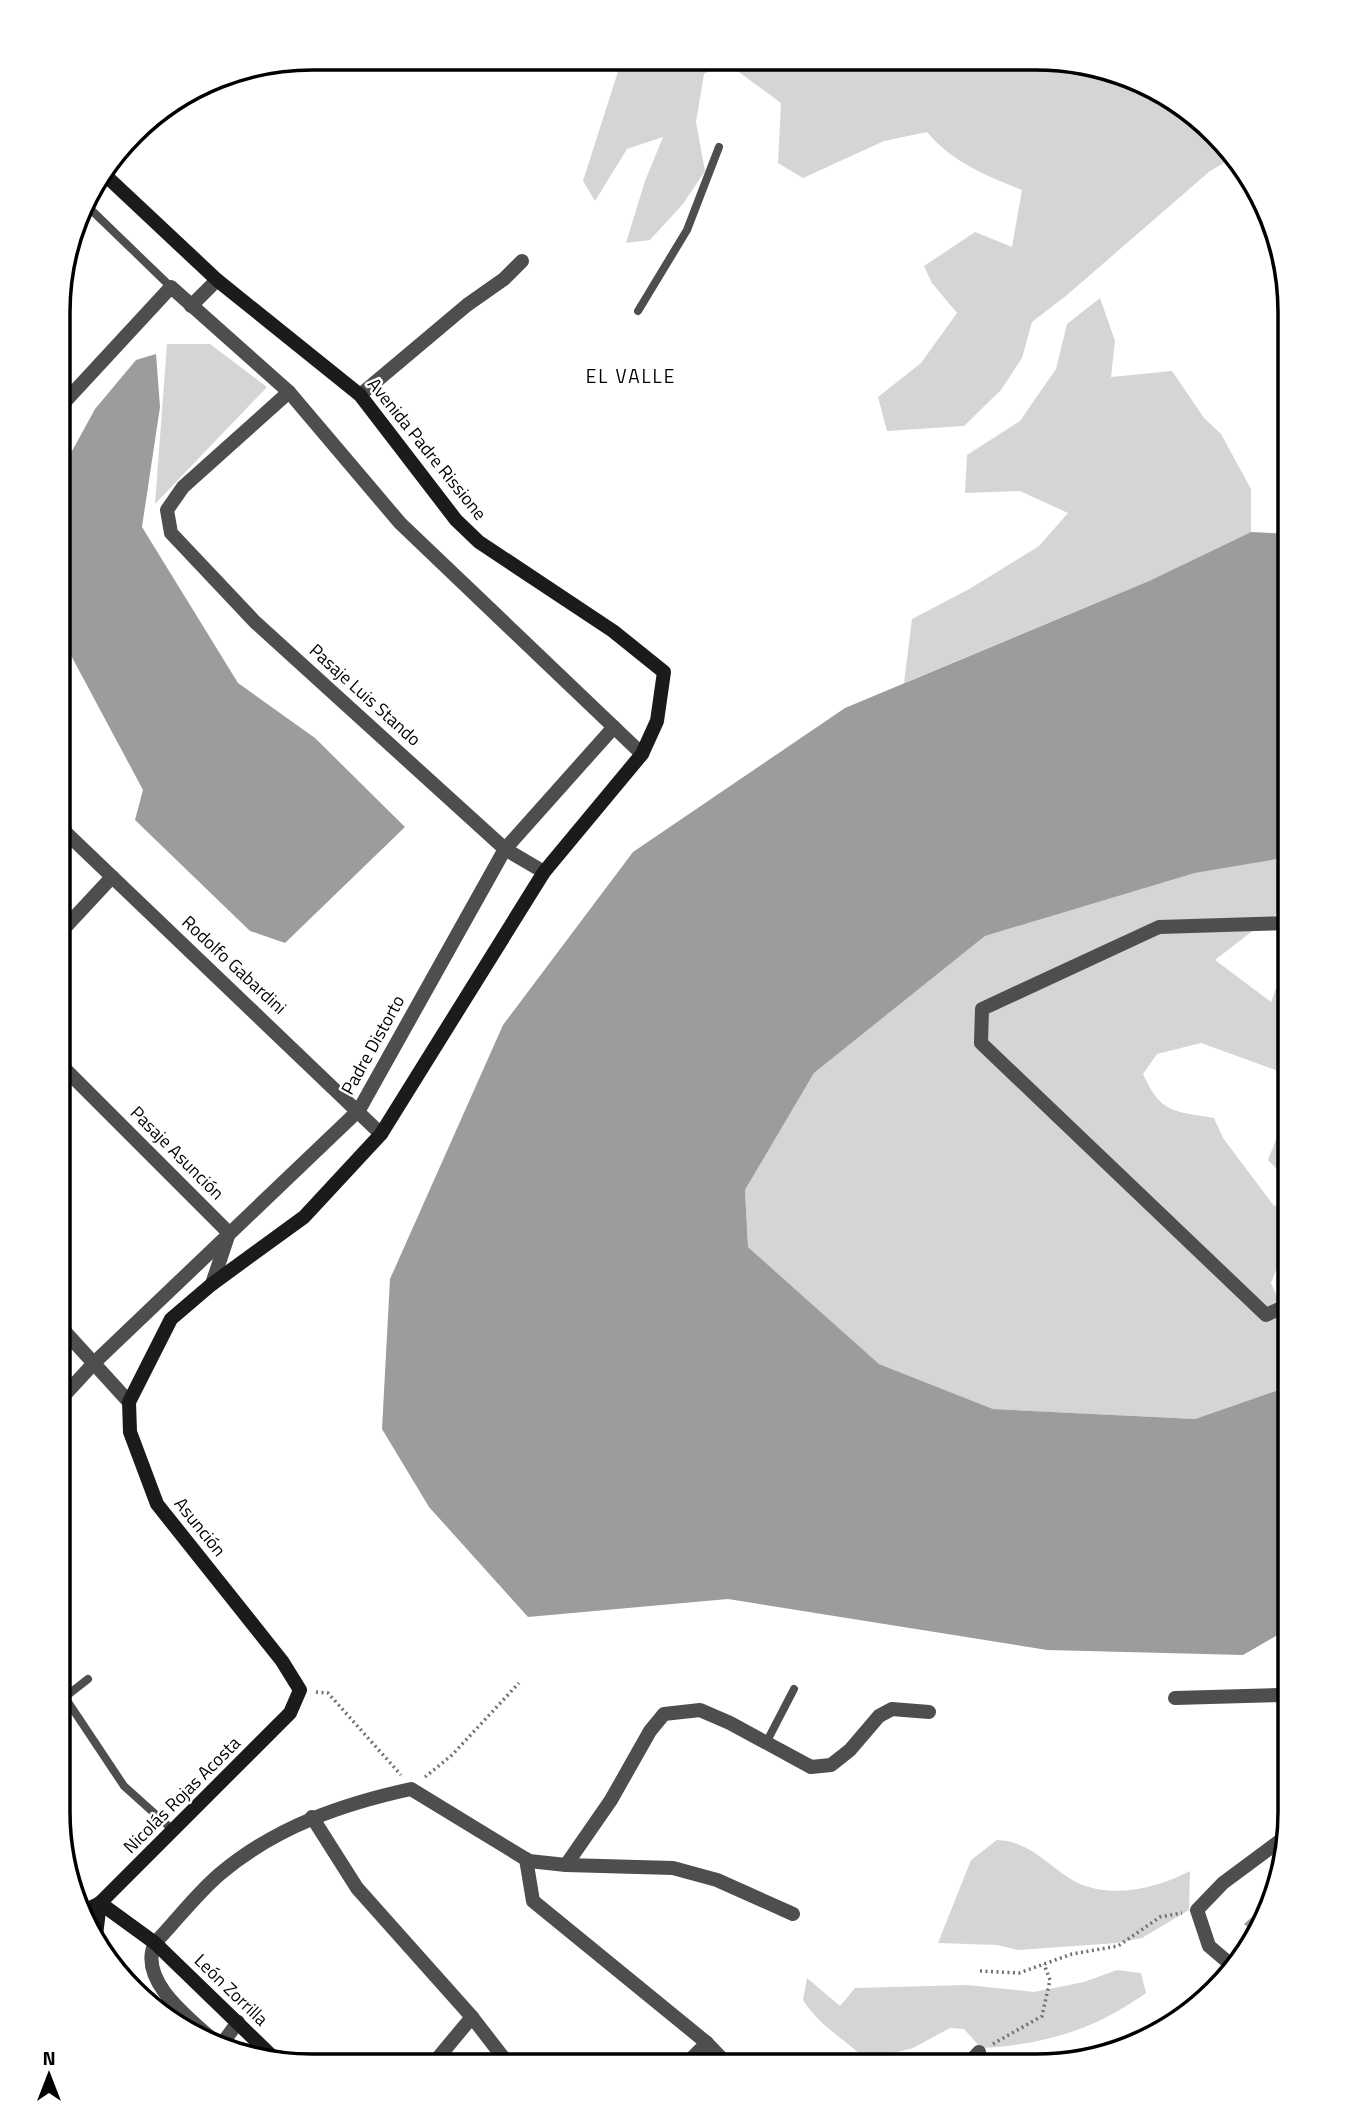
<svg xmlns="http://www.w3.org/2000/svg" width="1348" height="2124" font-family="'Titillium Web',sans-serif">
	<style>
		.green { fill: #d5d5d5 }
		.water { fill: #9c9c9c }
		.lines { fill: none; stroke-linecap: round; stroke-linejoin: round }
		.path { stroke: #707070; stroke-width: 3.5; stroke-dasharray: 2 3.5; stroke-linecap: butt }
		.lane { stroke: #4e4e4e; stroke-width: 8 }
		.street { stroke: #4e4e4e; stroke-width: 14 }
		.secondary { stroke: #1b1b1b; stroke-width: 14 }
		.labels { text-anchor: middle; stroke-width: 5; stroke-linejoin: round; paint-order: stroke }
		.street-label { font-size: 18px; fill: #000; stroke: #fff }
		.neighbourhood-label { font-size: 19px; letter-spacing: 2px; fill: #000; stroke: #fff }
		.rim { fill: none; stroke: #000; stroke-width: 3.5 }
	</style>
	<rect width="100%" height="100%" fill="#fff"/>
	<g class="green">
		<path d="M 622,59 L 1070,60 L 1191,110 L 1229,160 L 1210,171 L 1067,295 L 1032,322 L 1022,358 L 1001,390 L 964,426 L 887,431 L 878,397 L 921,363 L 957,313 L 932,283 L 924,266 L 975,232 L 1012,247 L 1022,190 C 987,176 952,162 927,132 L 884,141 L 803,178 L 778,163 L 781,103 L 725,62 L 704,74 L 696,122 L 705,171 L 683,204 L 650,240 L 626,243 L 645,181 L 663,137 L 627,149 L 595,201 L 583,181 Z"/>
		<polygon points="1100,298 1115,341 1111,377 1172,371 1204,418 1221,434 1251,489 1251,532 1149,581 904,683 912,619 971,588 1039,546 1068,513 1020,491 965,493 967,455 1020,421 1056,369 1067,324"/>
		<polygon points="167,344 210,344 267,387 155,504"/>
		<path d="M 1290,857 L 1290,908 L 1268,919 L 1215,960 L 1271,1002 L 1282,972 L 1290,964 L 1290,1113 L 1279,1107 L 1278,1071 L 1201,1043 L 1157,1054 L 1143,1074 C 1161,1114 1174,1111 1214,1118 L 1223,1138 L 1274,1206 L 1290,1200 L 1290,1252 L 1283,1253 L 1271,1283 L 1286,1316 L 1290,1316 L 1290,1386 L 1195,1419 L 993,1409 L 879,1364 L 748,1247 L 745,1190 L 814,1073 L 985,936 L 1195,873 Z"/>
		<polygon points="1290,1135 1290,1183 1268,1160 1277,1137"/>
		<path d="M 997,1840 C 1031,1841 1049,1868 1078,1883 C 1113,1899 1158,1888 1190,1871 L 1189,1910 L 1142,1938 L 1117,1943 L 1018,1950 L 997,1945 L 938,1943 L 971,1860 Z"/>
		<path d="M 1117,1970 L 1141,1973 L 1146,1993 C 1092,2031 1046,2044 981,2048 L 964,2029 L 950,2028 L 913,2048 L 866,2060 C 843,2037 821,2028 803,2000 L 807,1978 L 840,2006 L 855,1988 L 968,1985 L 1034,1992 L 1084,1982 Z"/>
	</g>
	<g class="water">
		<polygon points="156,354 160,407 142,527 238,683 315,738 405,827 285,943 250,931 135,820 143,790 59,633 60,473 95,409 136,360"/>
		<polygon points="1251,532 1290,534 1290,857 1195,873 985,936 814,1073 745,1190 748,1247 879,1364 993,1409 1195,1419 1290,1386 1290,1628 1243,1655 1047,1650 728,1599 528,1617 429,1507 382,1429 390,1279 503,1025 633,852 845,708 1149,581"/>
		<polygon points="1276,1896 1256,1933 1244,1924"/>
	</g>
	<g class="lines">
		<g class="path">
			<polyline points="316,1692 328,1693 401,1775"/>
			<polyline points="425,1777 452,1755 519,1683"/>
			<polyline points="980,1971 1019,1973 1072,1954 1118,1946 1160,1917 1182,1913"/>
			<polyline points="993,2044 1042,2016 1050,1980 1044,1964"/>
		</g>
		<g class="lane">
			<polyline points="83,202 171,287"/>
			<polyline points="638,311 687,230 719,147"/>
			<polyline points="58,1692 60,1690 124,1786 174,1831"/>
			<polyline points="65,1697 88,1679"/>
			<polyline points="766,1743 794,1689"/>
		</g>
		<g class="street">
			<polyline points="191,306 217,280"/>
			<polyline points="289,392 183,487 167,510 171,533 255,622 505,849 544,872"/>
			<polyline points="360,395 467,305 504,279 522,261"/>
			<polyline points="60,407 171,287 289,392 400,523 642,754"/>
			<polyline points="59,826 381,1134"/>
			<polyline points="59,934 112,877"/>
			<polyline points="59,1063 229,1233 212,1284"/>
			<polyline points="1290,1304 1266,1315 981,1043 982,1009 1159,927 1290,923"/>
			<polyline points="58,1324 129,1402"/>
			<polyline points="58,1402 95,1362 359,1110 505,849 614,727"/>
			<polyline points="1175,1698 1280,1695 1290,1700"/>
			<polyline points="312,1817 357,1888 472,2017 509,2065"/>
			<polyline points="526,1859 533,1901 707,2043 728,2065"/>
			<polyline points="566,1865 611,1800 650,1731 664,1714 700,1710 730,1723 811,1767 831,1765 850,1750 879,1716 892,1709 929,1712"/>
			<polyline points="1236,1969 1209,1946 1197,1910 1223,1883 1289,1834"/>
			<polyline points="219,2048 238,2022"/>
			<path d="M 223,2049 C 197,2024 136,1983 155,1943 C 177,1920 197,1893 221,1873 C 276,1827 342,1804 411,1789 L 529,1861 L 566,1865 L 673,1868 L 717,1880 L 793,1914"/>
			<polyline points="432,2065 472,2017"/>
			<polyline points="685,2065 707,2043"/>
			<polyline points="966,2066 979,2052"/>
		</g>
		<g class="secondary">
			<polyline points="100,1903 155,1943 280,2064"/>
			<polyline points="80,1913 100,1903 290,1713 300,1690 282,1661 157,1504 130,1432 129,1402 171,1319 212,1284 304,1217 381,1134 544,872 642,754 657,721 664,672 613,631 479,542 456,520 360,395 217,280 104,174"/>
			<polyline points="96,1935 100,1903"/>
		</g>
	</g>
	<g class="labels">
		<g class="street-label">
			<text transform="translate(427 449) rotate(51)" y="6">Avenida Padre Rissione</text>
			<text transform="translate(365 695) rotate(42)" y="6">Pasaje Luis Stando</text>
			<text transform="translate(234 965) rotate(43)" y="6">Rodolfo Gabardini</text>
			<text transform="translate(373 1045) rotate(-61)" y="6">Padre Distorto</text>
			<text transform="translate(177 1153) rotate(45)" y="6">Pasaje Asunción</text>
			<text transform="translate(200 1527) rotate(51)" y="6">Asunción</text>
			<text transform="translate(182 1795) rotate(-45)" y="6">Nicolás Rojas Acosta</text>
			<text transform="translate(231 1990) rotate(44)" y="6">León Zorrilla</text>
		</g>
		<g class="neighbourhood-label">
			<text x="631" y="383">EL VALLE</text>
		</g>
	</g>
	<path d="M0 0H1348V2124H0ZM312 70H1036A242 242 0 0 1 1278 312V1812A242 242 0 0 1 1036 2054H312A242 242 0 0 1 70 1812V312A242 242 0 0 1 312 70Z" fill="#fff" fill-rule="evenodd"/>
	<path class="rim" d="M312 70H1036A242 242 0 0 1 1278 312V1812A242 242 0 0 1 1036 2054H312A242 242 0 0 1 70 1812V312A242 242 0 0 1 312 70Z"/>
	<g transform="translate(49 2075)" stroke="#ffffff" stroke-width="5" paint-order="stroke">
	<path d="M0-5L12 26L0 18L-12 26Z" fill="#000000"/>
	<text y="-10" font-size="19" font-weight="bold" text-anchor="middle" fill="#000000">N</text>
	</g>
</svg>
